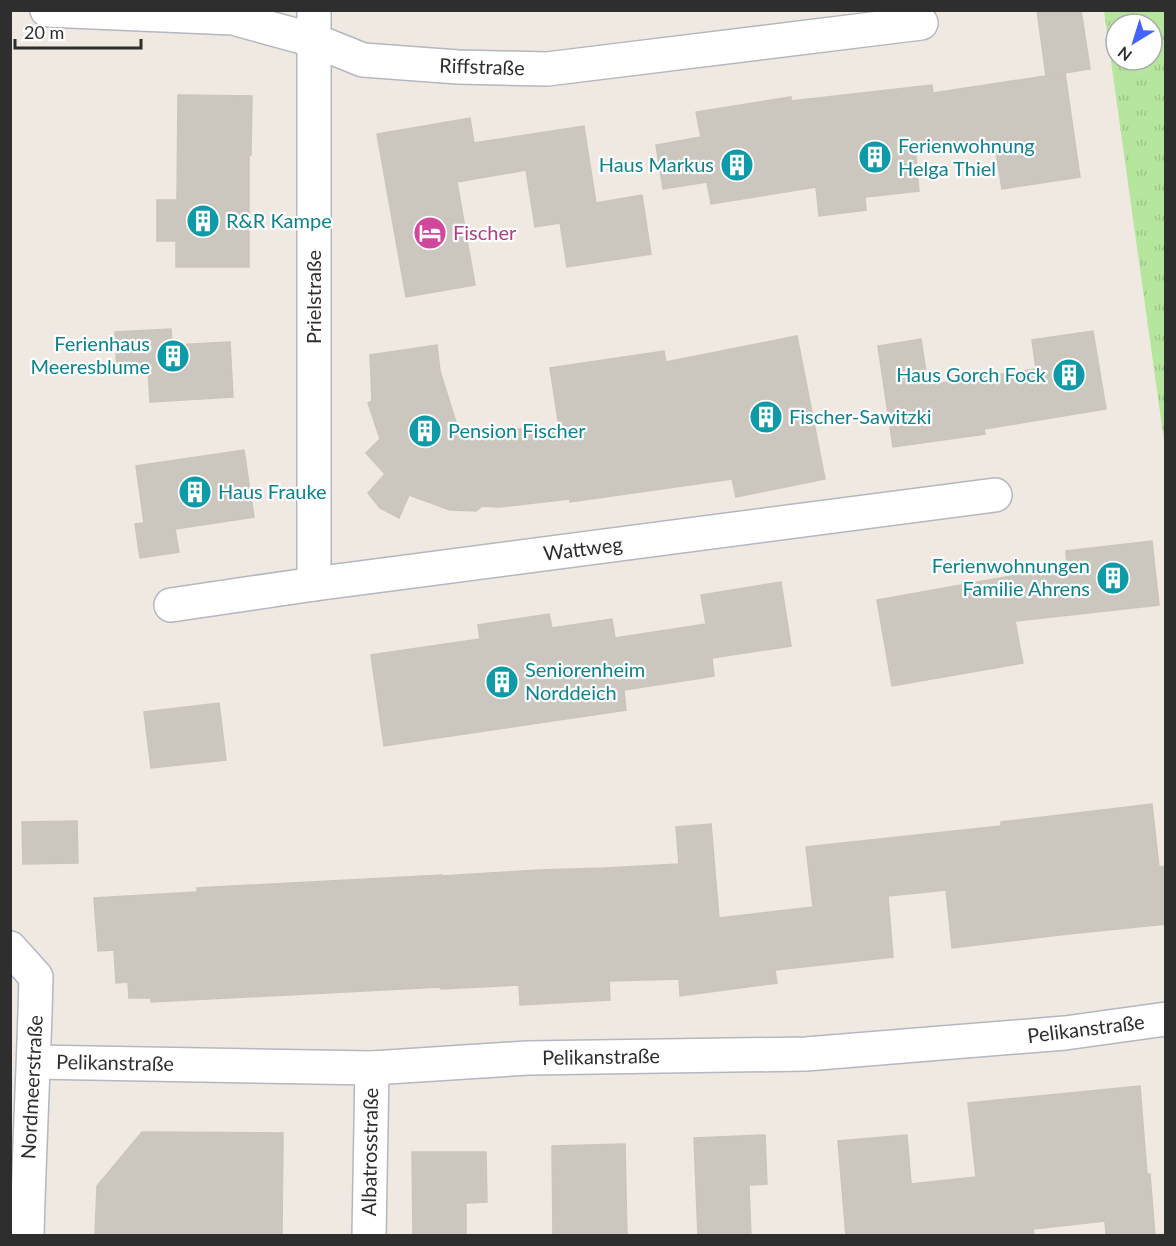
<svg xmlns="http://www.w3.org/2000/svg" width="1176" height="1246" font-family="Lato,sans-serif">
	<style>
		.park { fill: url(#park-tufts); fill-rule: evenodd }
		.building { fill: #cbc7bf; stroke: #cbc5ba; stroke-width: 1.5 }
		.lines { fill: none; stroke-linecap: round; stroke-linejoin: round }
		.street-casing { stroke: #b4b7c1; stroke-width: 36 }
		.street { stroke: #fff; stroke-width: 33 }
		.labels { text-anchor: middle; stroke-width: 4.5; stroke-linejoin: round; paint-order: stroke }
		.street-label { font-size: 20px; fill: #2e2e2e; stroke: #fff }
		.culture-label { font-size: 20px; fill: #0d838f; stroke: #fff; text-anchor: start }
		.hotel-label { font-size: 20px; fill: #b23c85; stroke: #fff; text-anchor: start }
	</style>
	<defs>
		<pattern id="park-tufts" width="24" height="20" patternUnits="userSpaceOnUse" patternTransform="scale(1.5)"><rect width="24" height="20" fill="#b6e59e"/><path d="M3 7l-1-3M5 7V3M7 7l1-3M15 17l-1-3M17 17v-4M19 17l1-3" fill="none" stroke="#9dc588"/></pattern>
	</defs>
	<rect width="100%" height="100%" fill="#efe9e1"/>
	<path class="park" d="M 1104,11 L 1165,11 L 1165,448 ZM 1116,24 L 1152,24 L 1152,60 L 1116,60 Z"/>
	<g class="building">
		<polygon points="1037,10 1081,10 1090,69 1046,76"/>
		<polygon points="1065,73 1080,177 1002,189 994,140 915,147 919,191 865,197 866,210 819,216 816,187 711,204 707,182 663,189 656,145 701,137 696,112 791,97 791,101 932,85 933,93"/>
		<polygon points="178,95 252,96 251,155 249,155 249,267 176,267 176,241 157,241 157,200 177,200"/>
		<polygon points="470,118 474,143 584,126 596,203 642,195 651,254 567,267 560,223 535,227 526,170 457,182 475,285 406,297 377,134"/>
		<polygon points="171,329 172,345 230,342 233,397 150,402 148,367 117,369 115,332"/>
		<polygon points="1093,331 1106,409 984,429 985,434 893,447 878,346 921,339 928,385 1036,369 1032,340"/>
		<polygon points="797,336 825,479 736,497 732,479 570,502 570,499 499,507 482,506 476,511 450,510 409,495 399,518 380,508 368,493 385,474 366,453 380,439 368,403 372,401 370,355 437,345 440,371 459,432 559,427 550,368 664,351 666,362"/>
		<polygon points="244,450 254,517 175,529 179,552 140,558 135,524 144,523 136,466"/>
		<polygon points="1152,541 1159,605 1015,621 1023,663 892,686 877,600 1067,566 1066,551"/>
		<polygon points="781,582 791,646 712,658 714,676 624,690 626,710 384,746 371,655 480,639 478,625 549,614 552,628 612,619 615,638 706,624 701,595"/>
		<polygon points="219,703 226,760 151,768 144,712"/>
		<polygon points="1152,804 1159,867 1166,866 1166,924 1068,934 952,948 946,890 888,896 893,957 775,970 777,983 680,996 679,979 609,981 610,1000 520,1005 519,985 441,989 441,987 151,1002 151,998 129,998 128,982 116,983 114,950 98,951 94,898 197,892 197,888 442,875 442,876 539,870 606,868 679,864 676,827 711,824 719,918 813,907 806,847 1001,826 1001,822"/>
		<polygon points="77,821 78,863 23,864 22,822"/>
		<polygon points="1140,1086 1147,1174 1150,1174 1155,1236 1106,1236 1105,1221 1033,1229 1034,1236 846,1236 838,1141 907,1135 911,1184 976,1177 968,1103"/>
		<polygon points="142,1132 283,1133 282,1236 95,1236 97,1186"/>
		<polygon points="765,1135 767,1184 749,1185 751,1236 698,1236 694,1138"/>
		<polygon points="625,1144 627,1236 553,1236 552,1146"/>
		<polygon points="412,1152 486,1152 487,1202 466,1203 466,1236 413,1236"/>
	</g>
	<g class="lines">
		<defs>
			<g id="street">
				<polyline points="47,10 233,18 313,40 363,60 458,67 547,69 921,23"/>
				<polyline points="314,10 314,584"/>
				<polyline points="171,605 314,584 995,495"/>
				<path d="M 10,948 L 36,977 C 34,1063 29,1149 27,1236"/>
				<polyline points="34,1062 372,1068 528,1058 806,1054 1065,1033 1166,1019"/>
				<polyline points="369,1236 372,1068"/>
			</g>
		</defs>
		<use href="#street" class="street-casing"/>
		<use href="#street" class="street"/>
	</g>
	<defs>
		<symbol id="building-disc" viewBox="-11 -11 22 22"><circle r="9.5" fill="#0f9aa8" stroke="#fff"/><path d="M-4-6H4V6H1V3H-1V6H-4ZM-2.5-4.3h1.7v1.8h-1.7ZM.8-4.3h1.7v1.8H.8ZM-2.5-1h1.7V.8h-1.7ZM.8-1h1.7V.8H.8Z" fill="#fff"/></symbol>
		<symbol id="hotel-disc" viewBox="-11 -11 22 22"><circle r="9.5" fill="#d1479c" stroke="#fff"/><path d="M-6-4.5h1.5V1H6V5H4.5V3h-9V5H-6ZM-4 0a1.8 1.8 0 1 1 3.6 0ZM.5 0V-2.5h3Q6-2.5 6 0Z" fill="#fff"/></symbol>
	</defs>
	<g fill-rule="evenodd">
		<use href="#building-disc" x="856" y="138" width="38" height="38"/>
		<use href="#building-disc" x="718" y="146" width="38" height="38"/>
		<use href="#building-disc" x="184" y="202" width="38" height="38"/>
		<use href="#hotel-disc" x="411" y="214" width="38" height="38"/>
		<use href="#building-disc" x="154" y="337" width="38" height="38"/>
		<use href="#building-disc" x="1050" y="356" width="38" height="38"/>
		<use href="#building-disc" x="747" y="398" width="38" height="38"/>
		<use href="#building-disc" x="406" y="412" width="38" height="38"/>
		<use href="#building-disc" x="176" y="473" width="38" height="38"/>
		<use href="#building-disc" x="1094" y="559" width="38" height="38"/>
		<use href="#building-disc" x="483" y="663" width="38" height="38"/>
	</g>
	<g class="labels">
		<g class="street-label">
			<text transform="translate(482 67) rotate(2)" y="7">Riffstraße</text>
			<text transform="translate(314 297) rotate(-90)" y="7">Prielstraße</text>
			<text transform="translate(583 549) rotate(-7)" y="7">Wattweg</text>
			<text transform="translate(1086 1029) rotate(-7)" y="7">Pelikanstraße</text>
			<text transform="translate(601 1057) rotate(-1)" y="7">Pelikanstraße</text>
			<text transform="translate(115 1063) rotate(1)" y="7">Pelikanstraße</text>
			<text transform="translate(32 1087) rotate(-87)" y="7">Nordmeerstraße</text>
			<text transform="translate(370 1152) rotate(-89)" y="7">Albatrosstraße</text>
		</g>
		<g class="culture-label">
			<text x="898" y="153">Ferienwohnung<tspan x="898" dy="23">Helga Thiel</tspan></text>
			<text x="714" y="172" text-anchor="end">Haus Markus</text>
			<text x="226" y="228">R&amp;R Kampe</text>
			<text x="150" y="351" text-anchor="end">Ferienhaus<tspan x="150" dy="23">Meeresblume</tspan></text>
			<text x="1046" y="382" text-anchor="end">Haus Gorch Fock</text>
			<text x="789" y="424">Fischer-Sawitzki</text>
			<text x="448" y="438">Pension Fischer</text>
			<text x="218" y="499">Haus Frauke</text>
			<text x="1090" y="573" text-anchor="end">Ferienwohnungen<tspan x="1090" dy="23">Familie Ahrens</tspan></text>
			<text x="525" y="677">Seniorenheim<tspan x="525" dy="23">Norddeich</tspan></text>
		</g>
		<g class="hotel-label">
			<text x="453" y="240">Fischer</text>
		</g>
	</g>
	<rect width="1176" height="1246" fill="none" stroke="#2e2e2e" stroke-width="24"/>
	<g transform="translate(1134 42) rotate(218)"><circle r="28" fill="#ffffff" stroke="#ababab" stroke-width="1.5"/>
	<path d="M0-4.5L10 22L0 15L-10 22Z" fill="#4264fb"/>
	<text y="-9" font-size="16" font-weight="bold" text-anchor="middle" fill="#2e2e2e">N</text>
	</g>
	<path d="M15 39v9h126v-9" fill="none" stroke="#2e2e2e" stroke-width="3"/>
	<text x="24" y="39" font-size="18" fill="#2e2e2e" stroke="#ffffff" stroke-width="4.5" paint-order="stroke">20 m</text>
</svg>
